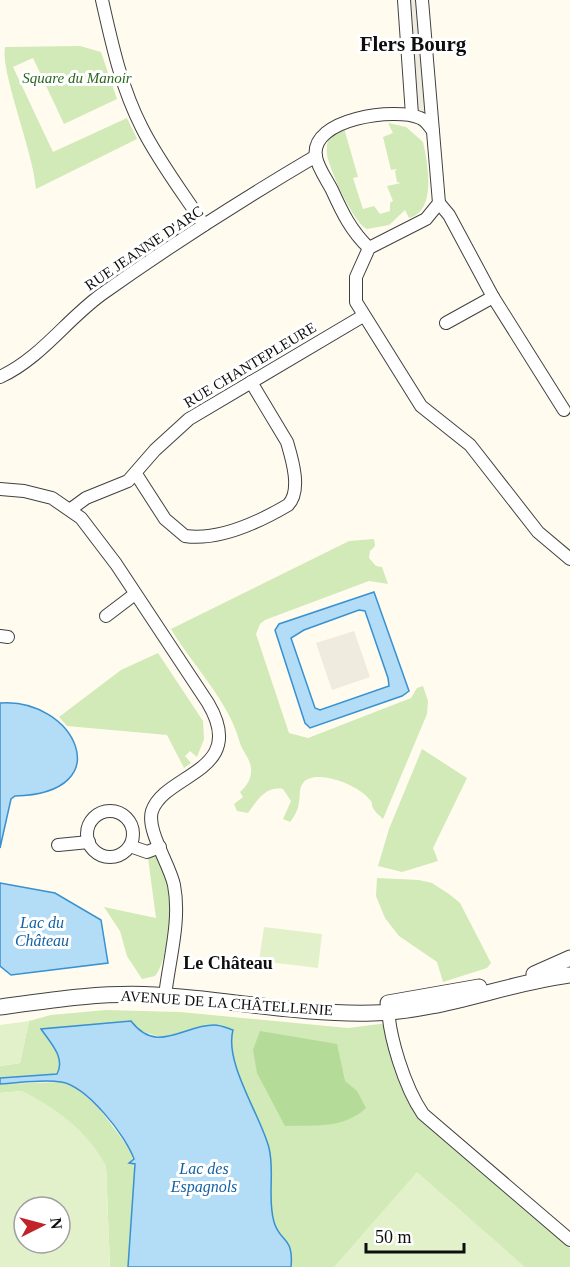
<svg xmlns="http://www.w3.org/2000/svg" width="570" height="1267" font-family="Georgia,serif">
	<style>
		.green { fill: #d1eab8 }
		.forest { fill: #b4db97 }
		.pitch { fill: #e3f1ca; fill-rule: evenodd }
		.plaza { fill: #efebde }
		.water { fill: #b3dcf7; stroke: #3891d0; stroke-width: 1.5; fill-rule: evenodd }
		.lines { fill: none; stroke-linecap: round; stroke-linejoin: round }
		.minor-casing { stroke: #414141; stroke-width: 14 }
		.tertiary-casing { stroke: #414141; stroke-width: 17 }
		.minor { stroke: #fff; stroke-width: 12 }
		.tertiary { stroke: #fff; stroke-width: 15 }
		.labels { text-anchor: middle; stroke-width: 6; stroke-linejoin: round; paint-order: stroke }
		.park-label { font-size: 15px; font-style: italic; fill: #2b671d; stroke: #fff }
		.street-label { font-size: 15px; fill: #0e0e0e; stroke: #fff }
		.water-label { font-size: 16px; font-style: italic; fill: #1462a3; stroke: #fff }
		.quarter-label { font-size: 18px; font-weight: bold; fill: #0e0e0e; stroke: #fff }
		.district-label { font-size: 21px; font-weight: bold; fill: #0e0e0e; stroke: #fff }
	</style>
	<rect width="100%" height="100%" fill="#fffcef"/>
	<g class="green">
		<path d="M 80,46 L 101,52 L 117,99 L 64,124 L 33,58 L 13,67 L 53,152 L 127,118 L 137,139 L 36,189 C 34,154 0,71 5,47 Z"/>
		<path d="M 388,123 L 406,127 L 423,142 C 428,164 437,211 409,218 L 405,210 L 389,225 L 367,229 C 354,224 330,171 327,155 C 326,149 327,143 329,137 L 344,128 L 358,177 L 353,178 L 363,209 L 374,206 L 380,214 L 390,211 L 390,203 L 393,201 L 387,186 L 401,183 L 397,182 L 395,171 L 397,169 L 391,170 L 383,137 L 393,133 Z"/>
		<path d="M 374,539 L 375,546 L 370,551 L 369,558 L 376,566 L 382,567 L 388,584 L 369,581 L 265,620 L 260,624 L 256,634 L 289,733 L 308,738 L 411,698 L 417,688 L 423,686 L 428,701 L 427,714 L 383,819 C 380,816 375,812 373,808 C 371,804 373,803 370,800 C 361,786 315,767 303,783 C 296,792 305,804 290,822 L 283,819 L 291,801 L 283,789 C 265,786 257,801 248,813 L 237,811 L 234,804 L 243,797 L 240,792 C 247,786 252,778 251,768 C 250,758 242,751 240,743 C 229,701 193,666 171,629 L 349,541 Z"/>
		<polygon points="158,653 203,721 204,739 197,757 190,751 185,756 191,763 184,768 167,735 67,726 59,717 121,670"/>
		<polygon points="422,749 467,778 433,848 438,861 402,872 378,866 389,829"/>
		<path d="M 154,856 L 158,858 C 162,868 167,878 169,889 C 172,910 168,961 155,976 L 142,979 L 127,956 L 120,931 L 104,907 L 156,918 L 148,858 Z"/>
		<polygon points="377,878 419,880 432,883 449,894 460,903 491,963 487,968 443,982 437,962 399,936 385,918 376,896"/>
		<path d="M 106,1010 L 180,1012 L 348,1028 L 396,1022 L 404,1058 L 423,1121 L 570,1248 L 570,1267 L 291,1267 C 294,1236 280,1243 274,1222 C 267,1198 275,1172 269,1148 C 260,1110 226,1071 232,1030 L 215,1025 L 160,1037 L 138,1030 L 42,1029 C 49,1043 66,1057 57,1074 L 0,1078 L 0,1066 L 20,1063 L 29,1021 L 51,1015 Z"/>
		<polygon points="60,1082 76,1088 99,1108 131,1151 136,1179 128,1267 110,1267 106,1166 22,1091 0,1093 0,1084"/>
	</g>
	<path class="forest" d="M 260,1031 L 337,1044 L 345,1081 L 357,1091 L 366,1108 C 344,1129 314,1125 285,1126 L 257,1073 L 253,1050 Z"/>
	<g class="pitch">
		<polygon points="264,927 322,934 318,968 259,961"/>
		<polygon points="29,1021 20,1063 0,1066 0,1025"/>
		<path d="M 22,1091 C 55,1107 89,1132 106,1166 L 110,1267 L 0,1267 L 0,1093 ZM 24,1207 L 60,1207 L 60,1243 L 24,1243 Z"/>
		<polygon points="417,1172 525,1267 334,1267"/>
	</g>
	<g class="plaza">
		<polygon points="404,0 422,0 433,131 412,115"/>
		<polygon points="354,631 370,677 332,690 316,643"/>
	</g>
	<g class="water">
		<path d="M 374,592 L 409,691 L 402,696 L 310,728 L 305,723 L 275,630 L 279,624 ZM 359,610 L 365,611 L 388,678 L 389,686 L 320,710 L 315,708 L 291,638 L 304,630 Z"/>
		<path d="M 0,703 C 74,697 122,793 15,796 L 11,799 L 0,848 Z"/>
		<polygon points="0,883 55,893 101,920 108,963 11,975 0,966"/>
		<path d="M 131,1021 C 157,1055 183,1025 214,1025 C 221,1025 227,1028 233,1030 C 224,1063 261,1116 269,1148 C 275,1172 267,1198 274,1222 C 280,1243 294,1236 291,1267 L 128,1267 L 135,1164 L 129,1163 L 134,1159 C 126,1136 87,1086 61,1082 C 42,1079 20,1083 0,1084 L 0,1078 L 57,1074 C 66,1058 50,1042 41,1029 Z"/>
	</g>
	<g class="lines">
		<defs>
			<g id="minor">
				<path d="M 102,0 C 112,44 121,87 142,128 C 159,162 183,193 204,225"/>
				<polyline points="404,0 412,115"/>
				<polyline points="422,0 439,203 426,219 369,248 356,277 356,302 421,406 470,445 538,532 570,559"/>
				<polyline points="439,203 449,215 493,297 446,323"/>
				<path d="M 369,248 C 351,231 342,212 332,190 C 327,180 318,168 316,157 C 309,118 397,107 420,118 C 426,120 429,126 433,131"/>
				<polyline points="493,297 564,410"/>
				<path d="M 0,377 C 41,358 66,320 102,294 C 171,245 243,199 316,156"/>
				<path d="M 136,474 L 165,519 L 185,536 C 219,541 259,522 288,505 C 302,491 292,459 287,442 L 251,382"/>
				<path d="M 0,489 L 24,491 L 52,498 L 81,518 L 116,564 L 208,703 C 249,772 165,773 152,811 C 146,830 170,865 174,885 C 181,921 169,960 165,996"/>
				<polyline points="71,509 86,498 128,481 155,450 189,419 363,316"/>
				<polyline points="106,616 135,594"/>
				<polyline points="0,636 8,637"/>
				<circle cx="110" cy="834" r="23"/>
				<polyline points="58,845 89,842"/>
				<polyline points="130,846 147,852 160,847"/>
				<path d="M 388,1004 C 388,1035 405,1088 423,1114 L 570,1240"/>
			</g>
			<g id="tertiary">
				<polyline points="534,974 570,958"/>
				<polyline points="388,1003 479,987"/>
				<path d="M 0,1007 C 51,1000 103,992 155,995 C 227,999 300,1015 373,1013 C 442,1011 503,984 570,975"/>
			</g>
		</defs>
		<use href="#minor" class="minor-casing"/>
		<use href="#tertiary" class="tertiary-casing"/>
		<use href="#minor" class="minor"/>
		<use href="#tertiary" class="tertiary"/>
	</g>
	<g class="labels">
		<g class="park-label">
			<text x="77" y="83">Square du Manoir</text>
		</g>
		<g class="street-label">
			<text transform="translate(144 248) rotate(-34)" y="5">RUE JEANNE D'ARC</text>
			<text transform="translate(250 365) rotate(-31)" y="5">RUE CHANTEPLEURE</text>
			<text transform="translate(227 1003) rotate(4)" y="5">AVENUE DE LA CHÂTELLENIE</text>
		</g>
		<g class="water-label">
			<text x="42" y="928">Lac du<tspan x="42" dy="18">Château</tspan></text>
			<text x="204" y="1174">Lac des<tspan x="204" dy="18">Espagnols</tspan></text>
		</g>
		<g class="quarter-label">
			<text x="228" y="969">Le Château</text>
		</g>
		<g class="district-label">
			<text x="413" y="51">Flers Bourg</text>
		</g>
	</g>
	<g transform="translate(42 1225) rotate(84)"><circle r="28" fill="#ffffff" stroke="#9f9f9f" stroke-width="1.5"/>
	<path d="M0-4.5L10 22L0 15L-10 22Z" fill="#c12328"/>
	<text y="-9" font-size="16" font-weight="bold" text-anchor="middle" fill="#0e0e0e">N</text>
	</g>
	<path d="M366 1243v9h98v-9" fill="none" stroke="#0e0e0e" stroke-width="3"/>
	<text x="375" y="1243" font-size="18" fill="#0e0e0e" stroke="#ffffff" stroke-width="4.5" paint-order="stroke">50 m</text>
</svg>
